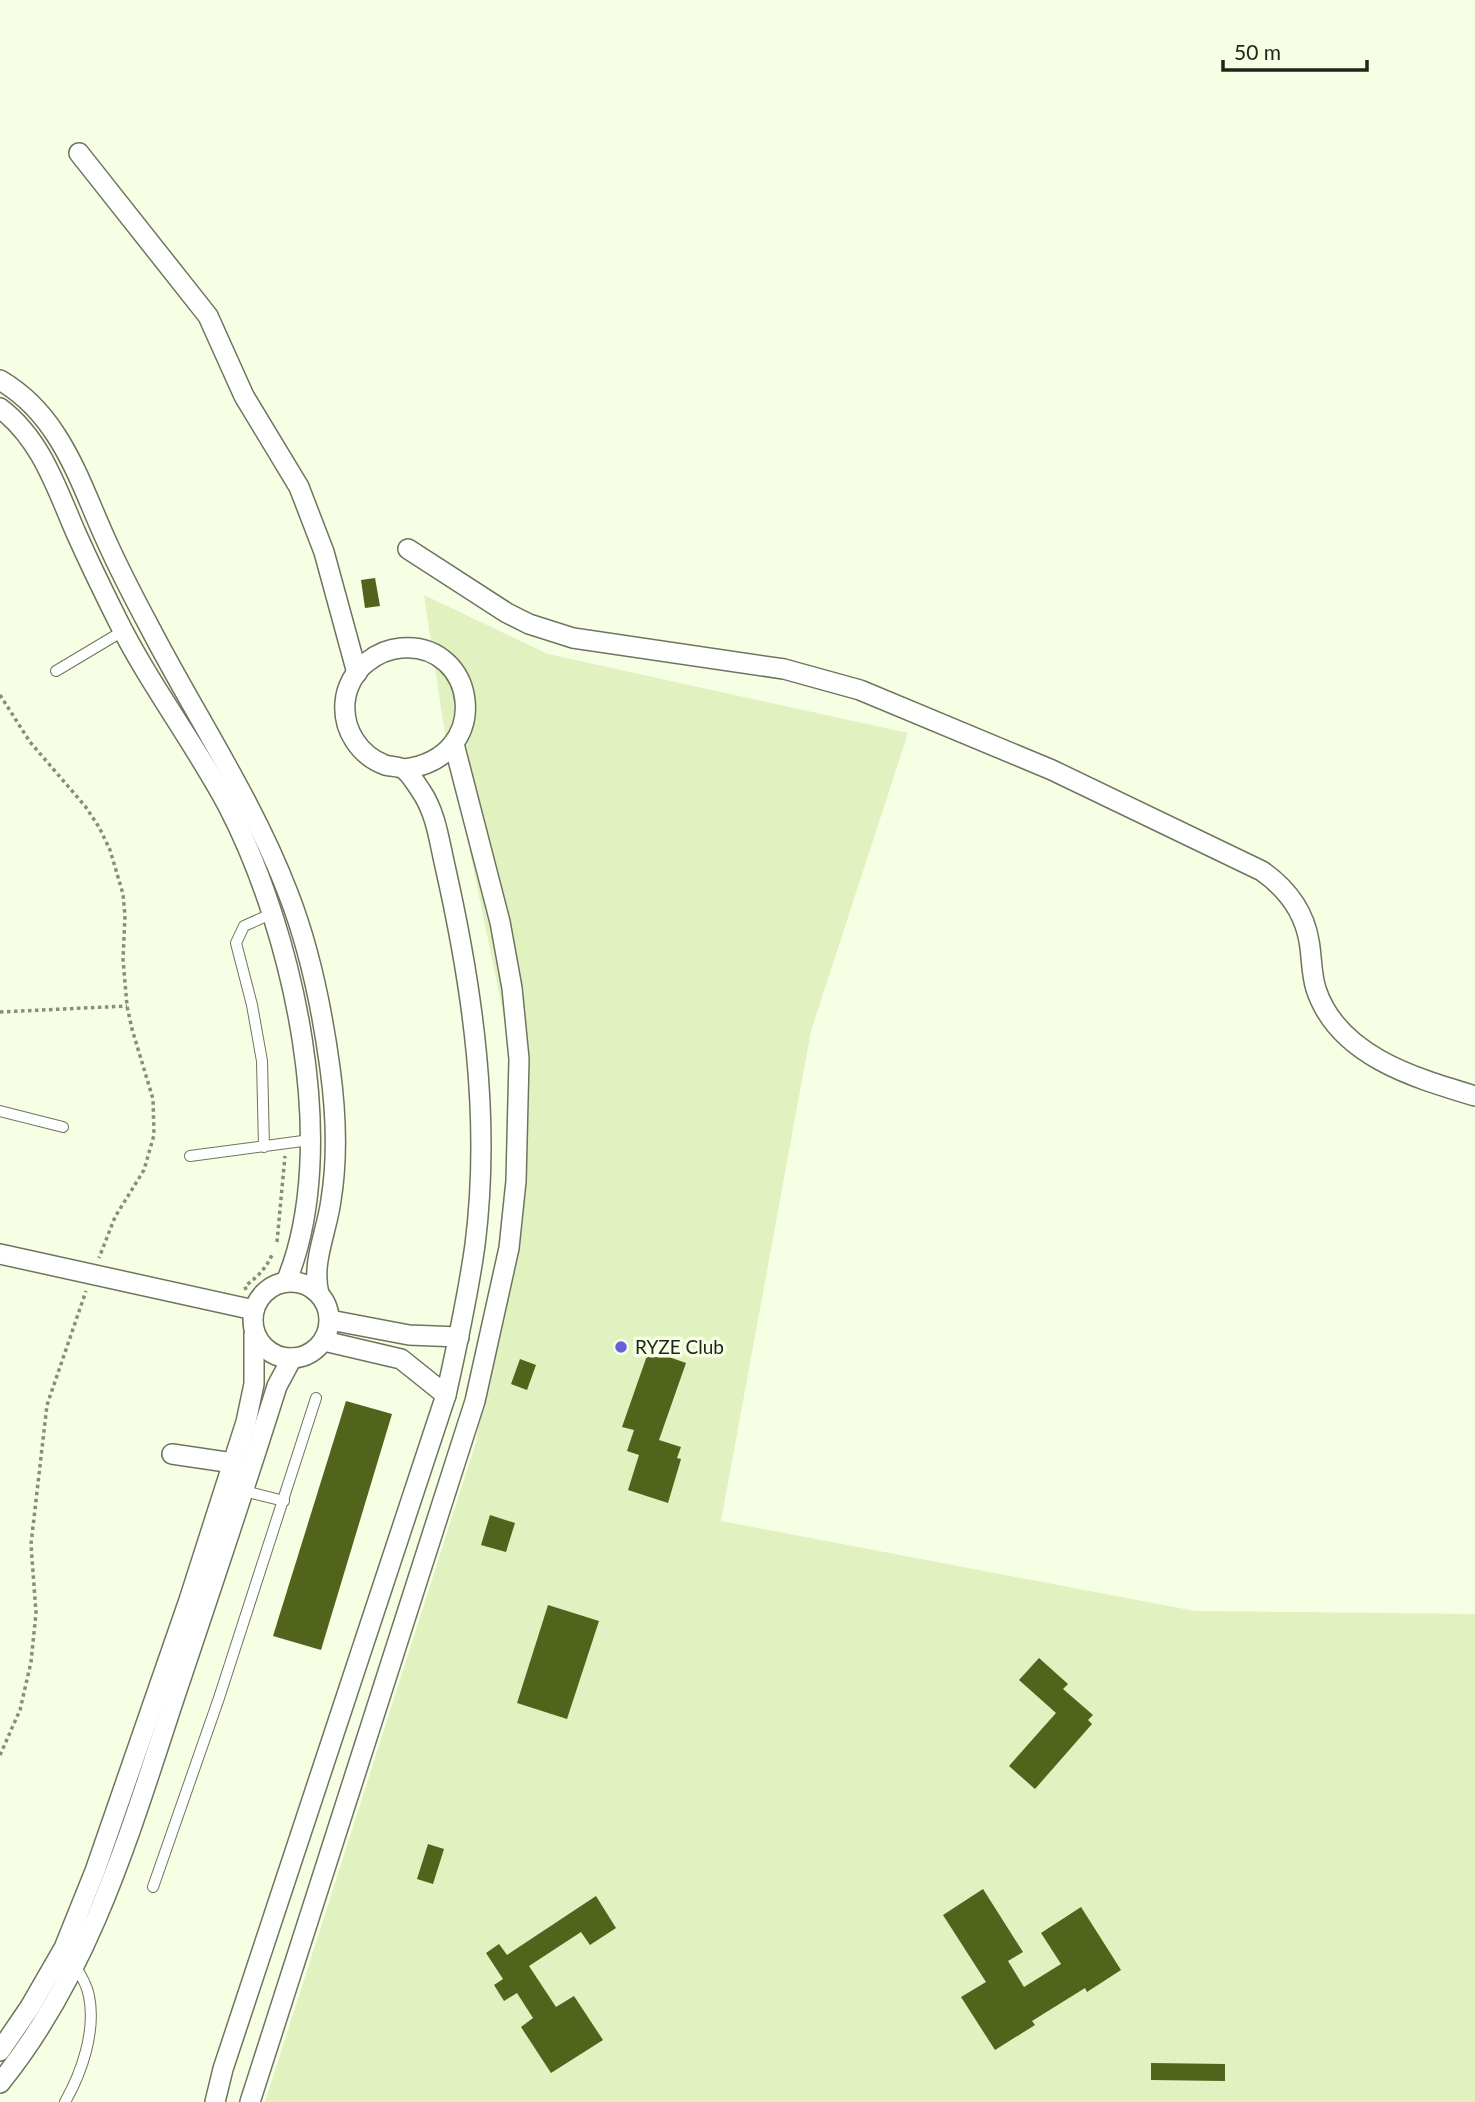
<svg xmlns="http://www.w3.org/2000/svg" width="1475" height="2102" font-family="Lato,sans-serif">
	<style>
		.green { fill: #e1f1c0 }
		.building { fill: #52631c }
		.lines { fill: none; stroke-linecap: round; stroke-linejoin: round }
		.service-casing { stroke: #6d755e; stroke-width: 12 }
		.minor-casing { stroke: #6d755e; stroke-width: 22 }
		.path { stroke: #888d7c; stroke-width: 3.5; stroke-dasharray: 3.5 3.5; stroke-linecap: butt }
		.service { stroke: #fff; stroke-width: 10 }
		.minor { stroke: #fff; stroke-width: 19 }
		.poi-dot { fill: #6561da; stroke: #f6fee4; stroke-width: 2.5 }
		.labels { text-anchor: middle; stroke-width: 7; stroke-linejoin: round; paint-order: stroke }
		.poi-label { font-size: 19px; fill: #22251c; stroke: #f6fee4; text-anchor: start }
	</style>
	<rect width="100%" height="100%" fill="#f6fee4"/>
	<polygon class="green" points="424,595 548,654 908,733 811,1031 721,1521 1195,1611 1475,1614 1475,2102 265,2102 476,1442 501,1253 513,1061 443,721"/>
	<g class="building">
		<polygon points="375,578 380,606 365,608 361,580"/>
		<polygon points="649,1350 686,1363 659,1440 681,1447 677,1458 681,1459 668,1503 628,1490 639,1455 627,1451 634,1430 622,1427"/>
		<polygon points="520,1359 536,1365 527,1390 511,1384"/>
		<polygon points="346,1401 392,1414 321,1650 273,1636"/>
		<polygon points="490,1515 515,1523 506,1552 481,1545"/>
		<polygon points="548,1605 599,1621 567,1719 517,1703"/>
		<polygon points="1039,1658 1068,1684 1063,1689 1093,1715 1088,1720 1092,1724 1035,1789 1009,1766 1056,1713 1019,1680"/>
		<polygon points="428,1844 444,1849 433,1884 417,1879"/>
		<polygon points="983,1889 1023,1952 1008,1961 1024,1987 1061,1964 1041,1933 1081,1907 1121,1970 1087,1992 1085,1988 1032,2021 1035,2025 995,2050 961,1997 986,1982 943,1915"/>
		<polygon points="596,1896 616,1928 590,1945 581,1932 529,1966 556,2007 574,1996 603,2040 551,2073 521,2027 533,2018 517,1993 504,2001 494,1985 503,1979 486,1953 499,1944 507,1955"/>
		<polygon points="1151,2063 1225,2064 1225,2081 1151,2080"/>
	</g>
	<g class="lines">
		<defs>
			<g id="service">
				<polyline points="56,671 123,631"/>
				<polyline points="0,1111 63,1127"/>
				<polyline points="264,1147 262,1061 252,1005 236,943 244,926 271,914"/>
				<polyline points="190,1156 310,1140"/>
				<polyline points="244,1491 284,1501"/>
				<polyline points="153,1887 219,1698 316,1398"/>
				<path d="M 65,2102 C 82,2072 96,2031 89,1996 C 87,1985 81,1975 75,1966"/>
			</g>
			<g id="minor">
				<polyline points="79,153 208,316 244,396 299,487 324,552 357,673"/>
				<path d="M 0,380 C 22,393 42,413 56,435 C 77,467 90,505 106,540 C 119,569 134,598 149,626 C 195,715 252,799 288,893 C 310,949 322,1009 330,1068 C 336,1112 338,1157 331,1200 C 327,1232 311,1262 319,1294"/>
				<path d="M 0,408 C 41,439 56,487 76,533 C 89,562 103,591 117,619 C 149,684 194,742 228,806 C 293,931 342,1148 286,1282"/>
				<path d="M 408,549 L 507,613 L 529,624 L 573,638 L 784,669 L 860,690 L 1052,770 L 1262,871 C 1286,888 1304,911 1309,941 C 1312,957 1311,973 1316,989 C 1338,1056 1415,1078 1475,1096"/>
				<polyline points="0,1254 254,1310"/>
				<circle cx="291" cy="1320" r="38"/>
				<polyline points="330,1320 409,1335 459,1337"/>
				<polyline points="324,1341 401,1359 446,1395"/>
				<polyline points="172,1454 233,1463"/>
				<polyline points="0,2051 30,2007 64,1948 95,1871 189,1600 246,1422 254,1384 254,1334"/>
				<path d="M 0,2083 C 90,1972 130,1832 174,1699 C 209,1595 244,1491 277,1386 L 292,1358"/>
				<path d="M 215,2102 L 223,2069 L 446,1395 C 457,1346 468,1295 475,1245 C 491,1118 473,990 445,866 C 439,840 436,813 421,791 C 417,785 411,775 405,770 C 400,766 391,767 385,765 C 359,755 343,730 345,703 C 346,687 355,671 367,662 C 377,654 389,649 401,648 C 477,641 495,758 404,769"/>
				<polyline points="250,2102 475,1401 509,1248 516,1181 519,1059 512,988 500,922 454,744"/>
			</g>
		</defs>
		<use href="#service" class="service-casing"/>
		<use href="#minor" class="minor-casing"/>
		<g class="path">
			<polyline points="0,695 30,742 85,806 99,827 110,850 123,894 125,916 123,959 127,1006 132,1029 153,1099 154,1135 144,1170 115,1217 99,1258"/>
			<polyline points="0,1012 127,1006"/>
			<polyline points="277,1242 285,1156"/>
			<path d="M 246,1290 L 245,1286 C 259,1276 266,1268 273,1253"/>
			<polyline points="0,1755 20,1710 31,1662 36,1613 31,1544 47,1405 86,1291"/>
		</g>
		<use href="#service" class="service"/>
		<use href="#minor" class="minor"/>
	</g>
	<circle class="poi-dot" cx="621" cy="1347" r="7"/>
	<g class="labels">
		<g class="poi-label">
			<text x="635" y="1354">RYZE Club</text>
		</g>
	</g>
	<path d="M1223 60v10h144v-10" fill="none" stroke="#22251c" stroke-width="3.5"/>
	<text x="1234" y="60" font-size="21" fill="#22251c" stroke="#f6fee4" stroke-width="5" paint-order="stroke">50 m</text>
</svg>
